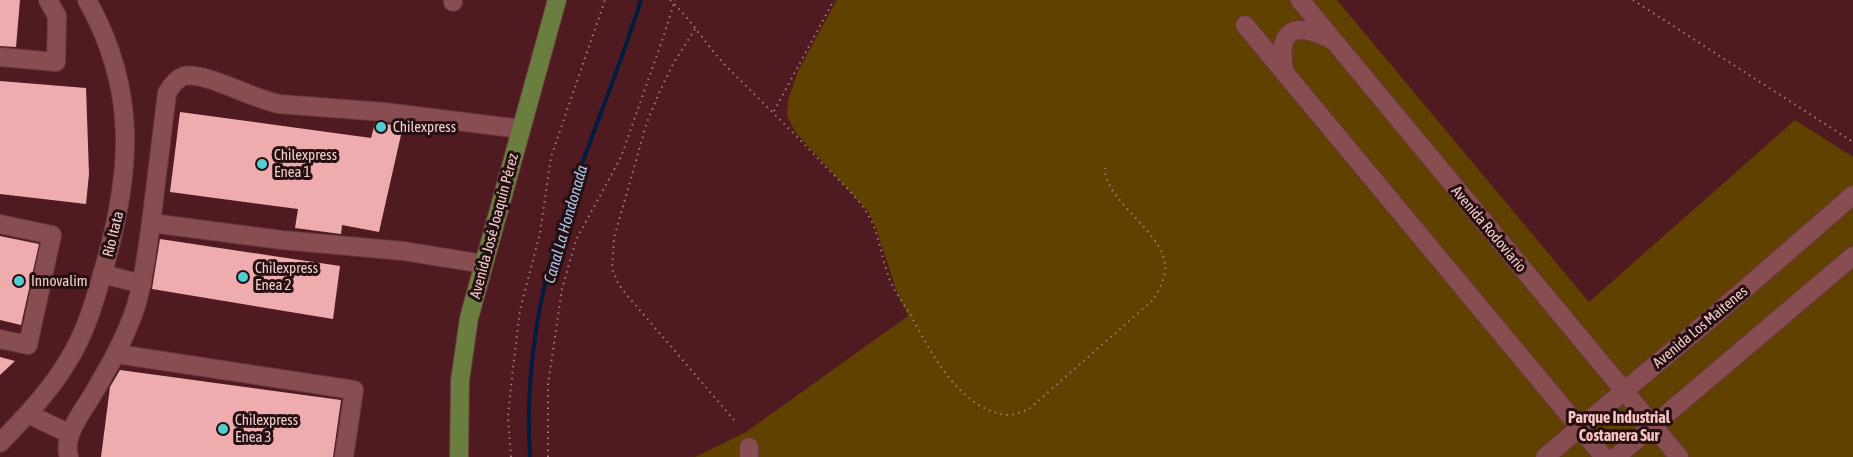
<svg xmlns="http://www.w3.org/2000/svg" width="1853" height="457" font-family="'Asap Condensed',sans-serif">
	<style>
		.green { fill: #614100 }
		.lines { fill: none; stroke-linecap: round; stroke-linejoin: round }
		.stream { stroke: #021b40; stroke-width: 4 }
		.building { fill: #efacae }
		.minor-casing { stroke: #673a40; stroke-width: 20 }
		.major-casing { stroke: #673a40; stroke-width: 20 }
		.path { stroke: #a3797b; stroke-width: 2; stroke-dasharray: 1.5 4.5; stroke-linecap: butt }
		.minor { stroke: #874d50; stroke-width: 18 }
		.major { stroke: #6a7f3f; stroke-width: 18 }
		.poi-dot { fill: #52cdd0; stroke: #260f10; stroke-width: 2 }
		.labels { text-anchor: middle; stroke-width: 6; stroke-linejoin: round; paint-order: stroke }
		.poi-label { font-size: 15px; fill: #efcdcd; stroke: #260f10; text-anchor: start }
		.street-label { font-size: 15px; fill: #efcdcd; stroke: #260f10 }
		.water-label { font-size: 16px; font-style: italic; fill: #a8c4eb; stroke: #260f10 }
		.neighbourhood-label { font-size: 16px; font-weight: bold; fill: #f9c2c3; stroke: #260f10 }
	</style>
	<rect width="100%" height="100%" fill="#4f1b20"/>
	<polygon class="green" points="837,0 1337,0 1589,302 1795,120 1853,157 1853,457 695,457 746,432 908,316 897,292 876,228 868,211 796,133 787,116 788,100 799,69"/>
	<g class="lines">
		<path class="stream" d="M 530,457 C 524,370 541,279 570,197 C 593,131 620,67 641,0"/>
	</g>
	<g class="building">
		<polygon points="0,0 20,0 16,47 0,46"/>
		<polygon points="0,81 86,88 89,174 86,204 0,194"/>
		<polygon points="180,112 371,138 375,123 403,126 379,232 342,225 341,234 295,228 298,209 170,192"/>
		<polygon points="0,236 39,244 21,325 0,320"/>
		<polygon points="160,239 340,266 333,319 152,289"/>
		<polygon points="0,357 15,361 0,375"/>
		<polygon points="120,370 341,400 333,457 101,457 110,387"/>
	</g>
	<g class="lines">
		<defs>
			<g id="minor">
				<polyline points="1300,0 1679,457"/>
				<polyline points="453,2 453,0"/>
				<polyline points="1245,25 1604,457"/>
				<polyline points="0,57 56,62 57,16 48,0"/>
				<path d="M 1285,74 C 1276,31 1292,20 1330,39"/>
				<polyline points="0,224 52,235 28,345 0,339"/>
				<path d="M 484,264 L 403,251 L 282,240 L 151,223 L 167,93 C 171,86 176,79 184,76 C 204,71 255,100 279,104 L 384,112 L 521,129"/>
				<polyline points="102,274 142,284"/>
				<polyline points="117,354 354,390 344,457"/>
				<polyline points="28,414 70,434"/>
				<path d="M 0,443 C 27,415 53,388 72,354 C 88,326 96,296 105,265 C 132,169 137,89 87,0"/>
				<polyline points="749,447 749,457"/>
				<path d="M 69,457 C 62,436 83,411 93,394 C 110,365 126,337 136,306 C 144,279 147,251 151,223"/>
				<polyline points="1545,457 1708,321 1853,195"/>
				<polyline points="1616,457 1853,256"/>
			</g>
			<polyline id="major" points="459,457 460,381 469,318 557,0"/>
		</defs>
		<use href="#minor" class="minor-casing"/>
		<use href="#major" class="major-casing"/>
		<g class="path">
			<path d="M 670,0 C 692,20 707,47 729,69 C 761,101 794,133 825,166 C 839,180 854,194 865,210 C 880,231 881,260 891,283 C 896,294 904,304 910,314 C 930,351 960,411 1008,415 C 1015,415 1023,411 1029,409 L 1154,299 C 1158,291 1163,282 1165,273 C 1171,235 1105,204 1105,168"/>
			<polyline points="1633,0 1853,142"/>
			<polyline points="695,29 673,64 659,93 647,122 614,238 612,269 618,283 626,294 734,420"/>
			<polyline points="774,111 834,0"/>
			<polyline points="511,457 508,416 513,368 520,310 540,233 551,157 605,0"/>
			<polyline points="548,457 548,384 562,289 576,240 621,157 664,35 675,0"/>
		</g>
		<use href="#minor" class="minor"/>
		<use href="#major" class="major"/>
	</g>
	<g class="poi-dot">
		<circle cx="381" cy="127" r="6"/>
		<circle cx="262" cy="164" r="6"/>
		<circle cx="243" cy="277" r="6"/>
		<circle cx="19" cy="281" r="6"/>
		<circle cx="223" cy="429" r="6"/>
	</g>
	<g class="labels">
		<g class="poi-label">
			<text x="393" y="132">Chilexpress</text>
			<text x="274" y="160">Chilexpress<tspan x="274" dy="17">Enea 1</tspan></text>
			<text x="255" y="273">Chilexpress<tspan x="255" dy="17">Enea 2</tspan></text>
			<text x="31" y="286">Innovalim</text>
			<text x="235" y="425">Chilexpress<tspan x="235" dy="17">Enea 3</tspan></text>
		</g>
		<g class="street-label">
			<text transform="translate(494 226) rotate(-75)" y="5">Avenida José Joaquín Pérez</text>
			<text transform="translate(1489 229) rotate(50)" y="5">Avenida Rodoviario</text>
			<text transform="translate(113 234) rotate(-76)" y="5">Río Itata</text>
			<text transform="translate(1700 327) rotate(-40)" y="5">Avenida Los Maitenes</text>
		</g>
		<g class="water-label">
			<text transform="translate(565 224) rotate(-74)" y="6">Canal La Hondonada</text>
		</g>
		<g class="neighbourhood-label">
			<text x="1619" y="423">Parque Industrial<tspan x="1619" dy="18">Costanera Sur</tspan></text>
		</g>
	</g>
</svg>
